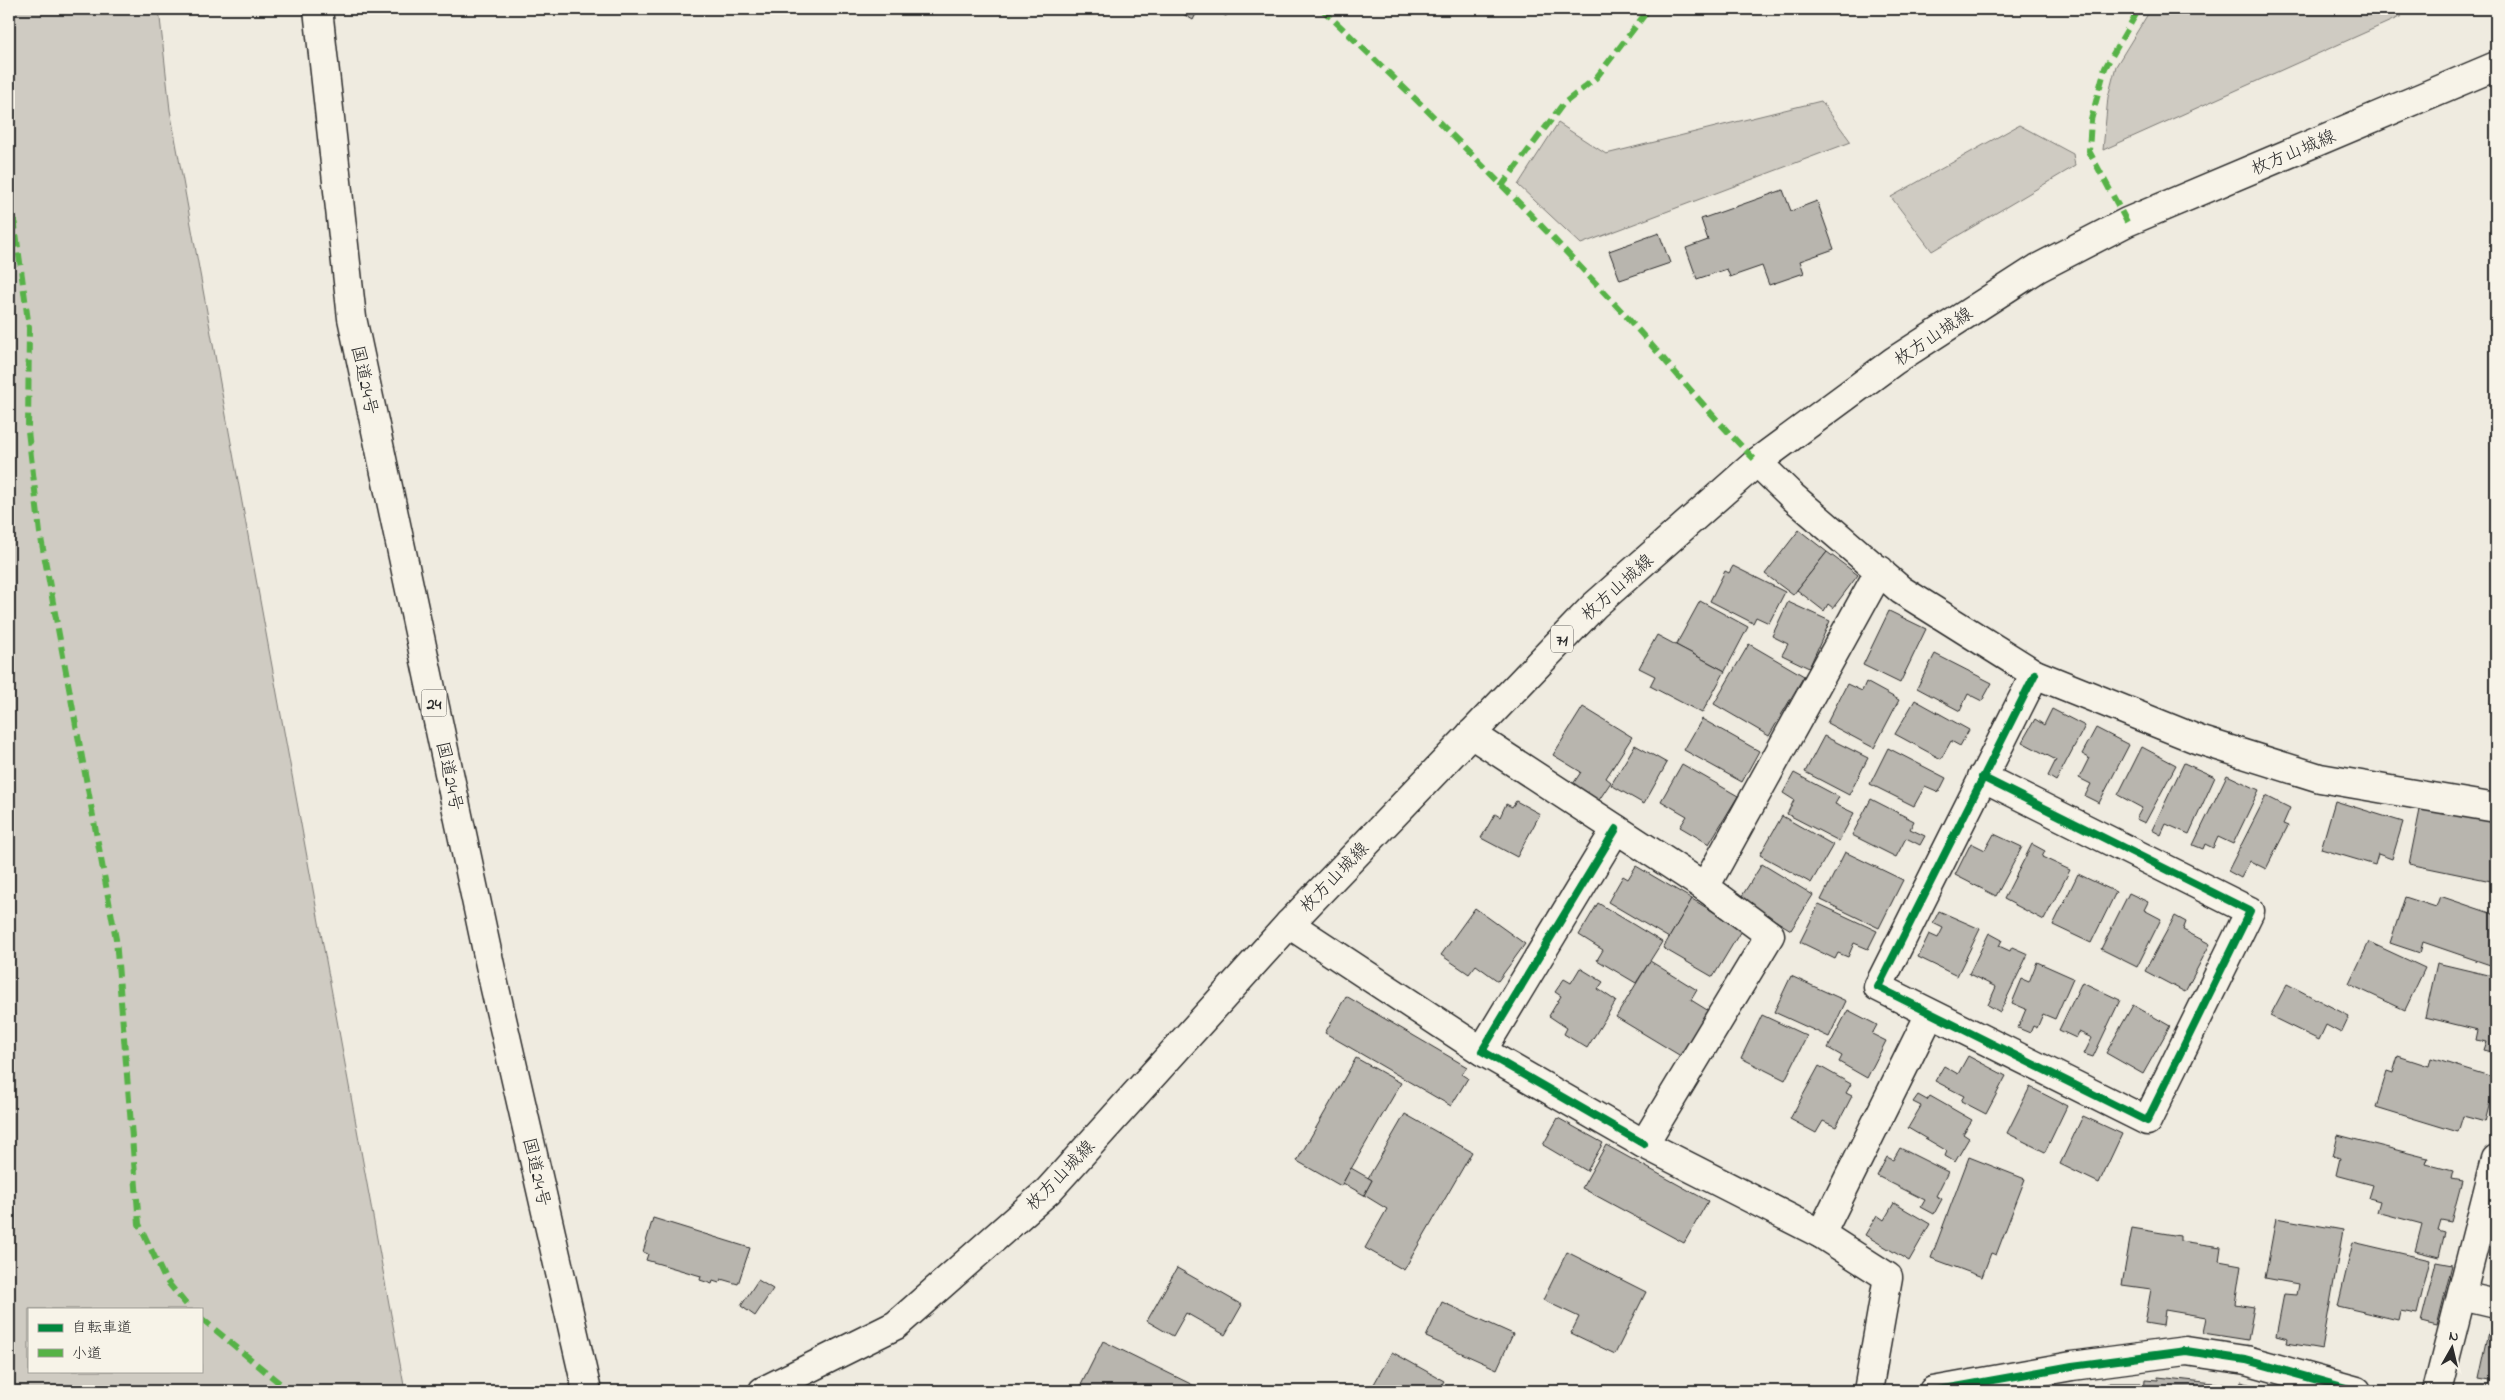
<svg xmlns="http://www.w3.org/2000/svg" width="2505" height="1400" font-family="'Indie Flower','Klee One',sans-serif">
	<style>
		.green { fill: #cfcbc2; stroke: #7d7b76; fill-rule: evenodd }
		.building { fill: #b8b5ae; stroke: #2b2b2b }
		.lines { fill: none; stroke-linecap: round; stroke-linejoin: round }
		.minor-casing { stroke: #2b2b2b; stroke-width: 31 }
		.primary-casing { stroke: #2b2b2b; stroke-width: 31 }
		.trunk-casing { stroke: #2b2b2b; stroke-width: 31 }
		.minor { stroke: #f7f3e8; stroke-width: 28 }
		.primary { stroke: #f7f3e8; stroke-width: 28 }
		.trunk { stroke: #f7f3e8; stroke-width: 28 }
		.quiet { stroke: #56b246; stroke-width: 6; stroke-dasharray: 12 6; stroke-linecap: butt }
		.cycleway-casing { stroke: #f7f3e8; stroke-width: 11 }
		.cycleway { stroke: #00873e; stroke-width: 8 }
		.labels { text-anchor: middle; stroke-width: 4.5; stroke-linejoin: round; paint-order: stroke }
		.shield { fill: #f7f3e8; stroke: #686764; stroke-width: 1 }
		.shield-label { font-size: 16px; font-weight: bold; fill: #2b2b2b }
		.street-label { font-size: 18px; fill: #2b2b2b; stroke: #f7f3e8 }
	</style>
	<rect width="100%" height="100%" fill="#efebe0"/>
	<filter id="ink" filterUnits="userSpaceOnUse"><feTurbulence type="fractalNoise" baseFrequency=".02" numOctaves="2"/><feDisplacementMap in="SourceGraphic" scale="10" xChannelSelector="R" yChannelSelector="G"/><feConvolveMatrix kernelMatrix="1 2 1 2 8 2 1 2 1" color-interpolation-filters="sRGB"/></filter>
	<g filter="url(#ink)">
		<g class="green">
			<path d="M 9,9 L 159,9 L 170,110 L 405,1391 L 9,1391 ZM 29,1309 L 201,1309 L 201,1371 L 29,1371 Z"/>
			<polygon points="2151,9 2399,9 2402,16 2103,150 2108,97 2116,66"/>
			<polygon points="1821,101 1851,142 1581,244 1518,185 1558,123 1606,154"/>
			<polygon points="2019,125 2073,154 2075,166 1932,251 1891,197"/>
		</g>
		<g class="building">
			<polygon points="1179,9 1208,9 1205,13 1198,10 1193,20 1178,11"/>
			<polygon points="1214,9 1230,9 1226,16"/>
			<polygon points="1783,190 1791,211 1817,201 1834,249 1800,261 1804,273 1769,285 1762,266 1730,277 1727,269 1697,279 1686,248 1708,240 1701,219"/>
			<polygon points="1659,233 1670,263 1620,280 1609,251"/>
			<polygon points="1799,530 1827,552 1793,595 1765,574"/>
			<polygon points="1827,552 1858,575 1833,608 1828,604 1824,611 1797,590"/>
			<polygon points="1733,566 1785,592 1769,623 1756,617 1753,623 1710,601 1725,571 1729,573"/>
			<polygon points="1700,601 1748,627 1725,671 1676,645"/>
			<polygon points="1788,602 1830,621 1809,668 1782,655 1788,644 1772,636"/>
			<polygon points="1889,611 1926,629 1900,683 1863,665"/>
			<polygon points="1657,635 1725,671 1702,713 1650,686 1655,676 1639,668"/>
			<polygon points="1749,644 1804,676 1769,736 1714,704"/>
			<polygon points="1935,654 1992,683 1982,701 1968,694 1960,711 1917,688"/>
			<polygon points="1866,682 1899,700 1874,748 1827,723 1847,684 1862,691"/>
			<polygon points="1915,700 1969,730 1960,746 1951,741 1941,759 1895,734"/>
			<polygon points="1583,707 1632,737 1606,778 1611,782 1593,809 1567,793 1581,772 1553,755"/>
			<polygon points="2052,709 2085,726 2056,781 2048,776 2056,760 2022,742 2035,719 2044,725"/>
			<polygon points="1702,719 1759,751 1742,782 1684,750"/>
			<polygon points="2096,728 2129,745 2099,803 2085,796 2091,784 2079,778 2089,758 2082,754"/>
			<polygon points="1824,736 1868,758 1849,795 1805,772"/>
			<polygon points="1635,745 1667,763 1644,804 1611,785"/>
			<polygon points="2142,747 2176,765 2145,823 2136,819 2142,808 2118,795"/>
			<polygon points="1888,748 1946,778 1939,792 1925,786 1914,806 1870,784"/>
			<polygon points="2184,763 2215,777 2189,834 2166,824 2161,835 2152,830"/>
			<polygon points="1682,764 1738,796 1709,844 1680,827 1687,816 1661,801"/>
			<polygon points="1794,773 1839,797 1835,804 1854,813 1839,841 1787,814 1794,800 1783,793"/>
			<polygon points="2227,775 2259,790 2233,844 2218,837 2213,848 2205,844 2203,849 2193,845"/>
			<polygon points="2266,796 2290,808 2283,824 2288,826 2266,869 2250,861 2241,878 2228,871"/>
			<polygon points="1871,799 1914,821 1910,829 1925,836 1920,845 1906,838 1896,857 1852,835"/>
			<polygon points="1516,801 1540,814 1517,857 1481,838 1495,814 1500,817 1506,804 1512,807"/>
			<polygon points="2335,801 2403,822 2392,859 2378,854 2375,865 2321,849"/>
			<polygon points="2421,805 2496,820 2496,882 2409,864"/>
			<polygon points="1782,816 1833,845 1811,883 1760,855"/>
			<polygon points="1994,834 2022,847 1996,896 1955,875 1971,843 1985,850"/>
			<polygon points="2032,844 2045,851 2042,857 2070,870 2044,920 2004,899"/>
			<polygon points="1845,852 1903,880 1879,928 1821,900"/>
			<polygon points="1762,864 1813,895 1791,930 1740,899"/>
			<polygon points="1636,866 1692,899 1669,938 1608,902 1623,876 1628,879"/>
			<polygon points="2078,874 2116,892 2091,943 2053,925"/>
			<polygon points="2129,893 2148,902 2144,910 2161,919 2137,967 2101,949"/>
			<polygon points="2440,896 2496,915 2496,967 2423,942 2420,953 2390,943 2405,897 2436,907"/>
			<polygon points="1692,899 1742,929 1713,977 1663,948"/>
			<polygon points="1598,903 1662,942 1636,983 1597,960 1603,950 1579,935"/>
			<polygon points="1819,904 1877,931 1868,949 1854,943 1848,957 1838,953 1835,959 1800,942"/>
			<polygon points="1475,908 1525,944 1498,981 1476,965 1469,974 1441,955"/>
			<polygon points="1939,911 1980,929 1957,976 1918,957 1929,934 1938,938 1943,928 1933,923"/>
			<polygon points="2175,916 2186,922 2183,930 2210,944 2185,992 2145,971"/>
			<polygon points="1989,933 2002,940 1999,946 2010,951 2012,947 2028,954 2000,1012 1988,1005 1996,987 1969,974"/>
			<polygon points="2369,942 2425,968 2405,1010 2349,984"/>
			<polygon points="1650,961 1697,990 1691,1000 1712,1013 1684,1058 1616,1017"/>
			<polygon points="2037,962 2073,978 2055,1019 2043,1014 2037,1028 2033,1026 2030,1033 2018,1028 2026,1009 2012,1003 2022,979 2029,982"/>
			<polygon points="2437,963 2496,977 2496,1054 2484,1051 2487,1042 2476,1040 2478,1030 2425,1017"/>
			<polygon points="1580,968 1603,982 1598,989 1616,1001 1587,1048 1564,1034 1567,1028 1549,1016 1561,996 1555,992 1564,979 1571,983"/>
			<polygon points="1791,976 1846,1001 1829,1037 1774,1012"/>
			<polygon points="2082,982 2120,1000 2093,1057 2084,1054 2092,1038 2079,1032 2076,1038 2059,1030"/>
			<polygon points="2287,984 2349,1016 2341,1033 2326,1025 2319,1040 2270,1016"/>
			<polygon points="1346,996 1467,1067 1462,1074 1468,1078 1451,1106 1325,1033"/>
			<polygon points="2133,1005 2170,1026 2143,1074 2106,1053"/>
			<polygon points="1848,1010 1877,1025 1872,1034 1886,1041 1867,1078 1839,1062 1842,1056 1828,1048"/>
			<polygon points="1762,1015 1807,1036 1785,1080 1741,1058"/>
			<polygon points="1968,1056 2006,1076 1986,1114 1961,1101 1964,1096 1935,1081 1944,1066 1958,1074"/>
			<polygon points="2398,1056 2429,1066 2431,1058 2496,1078 2485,1122 2463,1116 2458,1132 2376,1107 2387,1071 2393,1073"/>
			<polygon points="1356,1058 1401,1083 1341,1186 1297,1161"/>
			<polygon points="1819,1066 1851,1084 1846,1093 1852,1096 1836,1127 1823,1121 1816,1133 1790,1119"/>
			<polygon points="2030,1087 2067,1106 2045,1152 2007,1133"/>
			<polygon points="1918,1095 1927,1100 1930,1096 1972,1120 1963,1134 1969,1138 1955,1162 1945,1156 1947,1151 1908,1128 1921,1106 1913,1102"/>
			<polygon points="1405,1114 1472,1152 1404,1270 1365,1248 1387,1209 1364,1195 1372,1180 1368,1178"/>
			<polygon points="2083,1116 2122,1134 2099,1183 2060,1164"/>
			<polygon points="1558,1118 1603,1143 1587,1171 1543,1145"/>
			<polygon points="2338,1135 2428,1158 2426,1164 2453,1171 2451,1179 2462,1181 2451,1222 2441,1220 2438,1230 2445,1232 2439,1257 2415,1251 2422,1224 2377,1212 2380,1201 2369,1198 2373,1185 2336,1175 2340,1158 2333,1156"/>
			<polygon points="1606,1145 1708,1201 1684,1243 1582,1188"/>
			<polygon points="1900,1148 1948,1172 1936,1196 1942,1199 1934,1214 1921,1207 1925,1200 1877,1176 1887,1157 1893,1160"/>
			<polygon points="1969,1157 2025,1179 1996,1255 1991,1253 1982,1277 1931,1258"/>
			<polygon points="1351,1168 1372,1180 1364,1195 1343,1183"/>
			<polygon points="1894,1203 1930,1224 1909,1261 1865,1235 1877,1215 1884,1220"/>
			<polygon points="653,1218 750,1248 738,1284 721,1279 719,1283 713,1281 712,1284 700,1280 701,1276 646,1260 648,1254 643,1252"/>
			<polygon points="2276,1218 2343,1230 2322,1349 2287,1343 2288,1339 2276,1336 2284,1294 2296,1295 2298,1284 2265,1278"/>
			<polygon points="2132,1228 2180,1236 2180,1241 2221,1247 2219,1261 2241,1265 2235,1304 2254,1307 2248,1340 2203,1333 2206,1317 2165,1310 2163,1326 2145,1323 2151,1289 2122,1285"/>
			<polygon points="2353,1242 2430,1260 2417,1314 2400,1311 2398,1320 2338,1306"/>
			<polygon points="1567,1252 1646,1292 1615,1354 1571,1333 1579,1317 1543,1300"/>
			<polygon points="2436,1262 2452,1265 2437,1326 2421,1322"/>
			<polygon points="1177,1268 1242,1305 1225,1335 1186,1313 1173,1336 1147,1321"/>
			<polygon points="758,1280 773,1289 755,1316 741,1306"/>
			<polygon points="1442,1302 1513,1334 1497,1369 1426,1337"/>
			<polygon points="2493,1313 2496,1314 2496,1382 2479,1379"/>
			<polygon points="1103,1341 1203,1390 1202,1391 1078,1391"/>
			<polygon points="1392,1352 1444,1381 1438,1391 1370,1391"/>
			<polygon points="2158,1377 2223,1384 2222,1391 2144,1391 2145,1379 2158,1380"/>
			<polygon points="2241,1382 2278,1391 2239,1391"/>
			<polygon points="2107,1383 2140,1383 2140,1391 2097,1391 2097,1389 2107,1389"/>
		</g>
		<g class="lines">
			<defs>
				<g id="minor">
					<polyline points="1757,462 1793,497 1901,590 2035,674 2199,740 2320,778 2496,808"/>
					<polyline points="1471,734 1705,887"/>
					<polyline points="1982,777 2250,911 2147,1121 1878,987 2035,674"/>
					<polyline points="1616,829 1482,1051 1644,1144"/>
					<polyline points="1289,924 1482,1051"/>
					<polyline points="1821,1234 1930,1014"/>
					<polyline points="2462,1296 2496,1304"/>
					<polyline points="1868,1391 1888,1277 1821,1234 1644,1144 1770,935 1705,887 1880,570"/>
					<polyline points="1933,1391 2072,1366 2186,1351 2246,1360 2357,1391"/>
					<polyline points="2437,1391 2496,1159"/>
				</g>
				<polyline id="primary" points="763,1391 896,1325 1048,1191 1289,924 1594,606 1757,462 1894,361 2038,268 2127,222 2496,66"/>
				<polyline id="trunk" points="318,9 352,318 494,984 587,1391"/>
			</defs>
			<use href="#minor" class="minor-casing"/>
			<use href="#primary" class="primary-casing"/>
			<use href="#trunk" class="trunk-casing"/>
			<use href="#minor" class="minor"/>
			<use href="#primary" class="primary"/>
			<use href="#trunk" class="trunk"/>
			<g class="quiet">
				<path d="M 1322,9 C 1417,99 1511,192 1600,288 C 1654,345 1702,407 1757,462"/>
				<polyline points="9,182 29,328 28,431 40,533 116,939 139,1224 165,1279 190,1309"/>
				<polyline points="1501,187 1563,104 1596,78 1649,9"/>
				<polyline points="2127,222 2089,151 2091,120 2105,68 2139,9"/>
				<polyline points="201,1318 289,1391"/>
			</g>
			<defs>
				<g id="cycleway">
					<polyline points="1982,777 2250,911 2147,1121 1878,987 2035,674"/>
					<polyline points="1616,829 1482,1051 1644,1144"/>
					<polyline points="1933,1391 2072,1366 2186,1351 2246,1360 2357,1391"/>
				</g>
			</defs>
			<use href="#cycleway" class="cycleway-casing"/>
			<use href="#cycleway" class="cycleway"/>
		</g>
	</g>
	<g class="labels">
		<g class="shield">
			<rect x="1551" y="625.5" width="22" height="27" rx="4"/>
			<rect x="421.5" y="689.5" width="25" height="27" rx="4"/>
		</g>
		<g class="shield-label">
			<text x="1562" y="645">71</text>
			<text x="434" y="709">24</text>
		</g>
		<g class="street-label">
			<text transform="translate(2293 152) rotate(-23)" y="6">枚方山城線</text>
			<text transform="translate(1933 336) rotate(-34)" y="6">枚方山城線</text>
			<text transform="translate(365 380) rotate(78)" y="6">国道24号</text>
			<text transform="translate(1617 587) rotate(-42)" y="6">枚方山城線</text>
			<text transform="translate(450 776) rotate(78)" y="6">国道24号</text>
			<text transform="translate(1334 877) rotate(-46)" y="6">枚方山城線</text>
			<text transform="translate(537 1172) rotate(77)" y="6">国道24号</text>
			<text transform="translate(1060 1175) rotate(-46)" y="6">枚方山城線</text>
		</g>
	</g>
	<rect width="2505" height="1400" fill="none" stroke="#f7f3e8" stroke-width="30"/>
	<rect x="15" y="15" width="2475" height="1370" fill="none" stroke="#2b2b2b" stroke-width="2" filter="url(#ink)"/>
	<rect x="28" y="1308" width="175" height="65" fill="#f7f3e8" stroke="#a5a39c"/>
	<rect x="38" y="1324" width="25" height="8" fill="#00873e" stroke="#a5a39c"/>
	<text x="72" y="1332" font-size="15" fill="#2b2b2b">自転車道</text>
	<rect x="38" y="1349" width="25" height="8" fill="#56b246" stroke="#a5a39c"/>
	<text x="72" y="1358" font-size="15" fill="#2b2b2b">小道</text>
	<g transform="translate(2452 1348) rotate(8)" stroke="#f7f3e8" stroke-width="4" paint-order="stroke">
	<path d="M0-4L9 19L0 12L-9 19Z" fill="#2b2b2b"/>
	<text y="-8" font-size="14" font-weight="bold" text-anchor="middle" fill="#2b2b2b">N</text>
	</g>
</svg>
